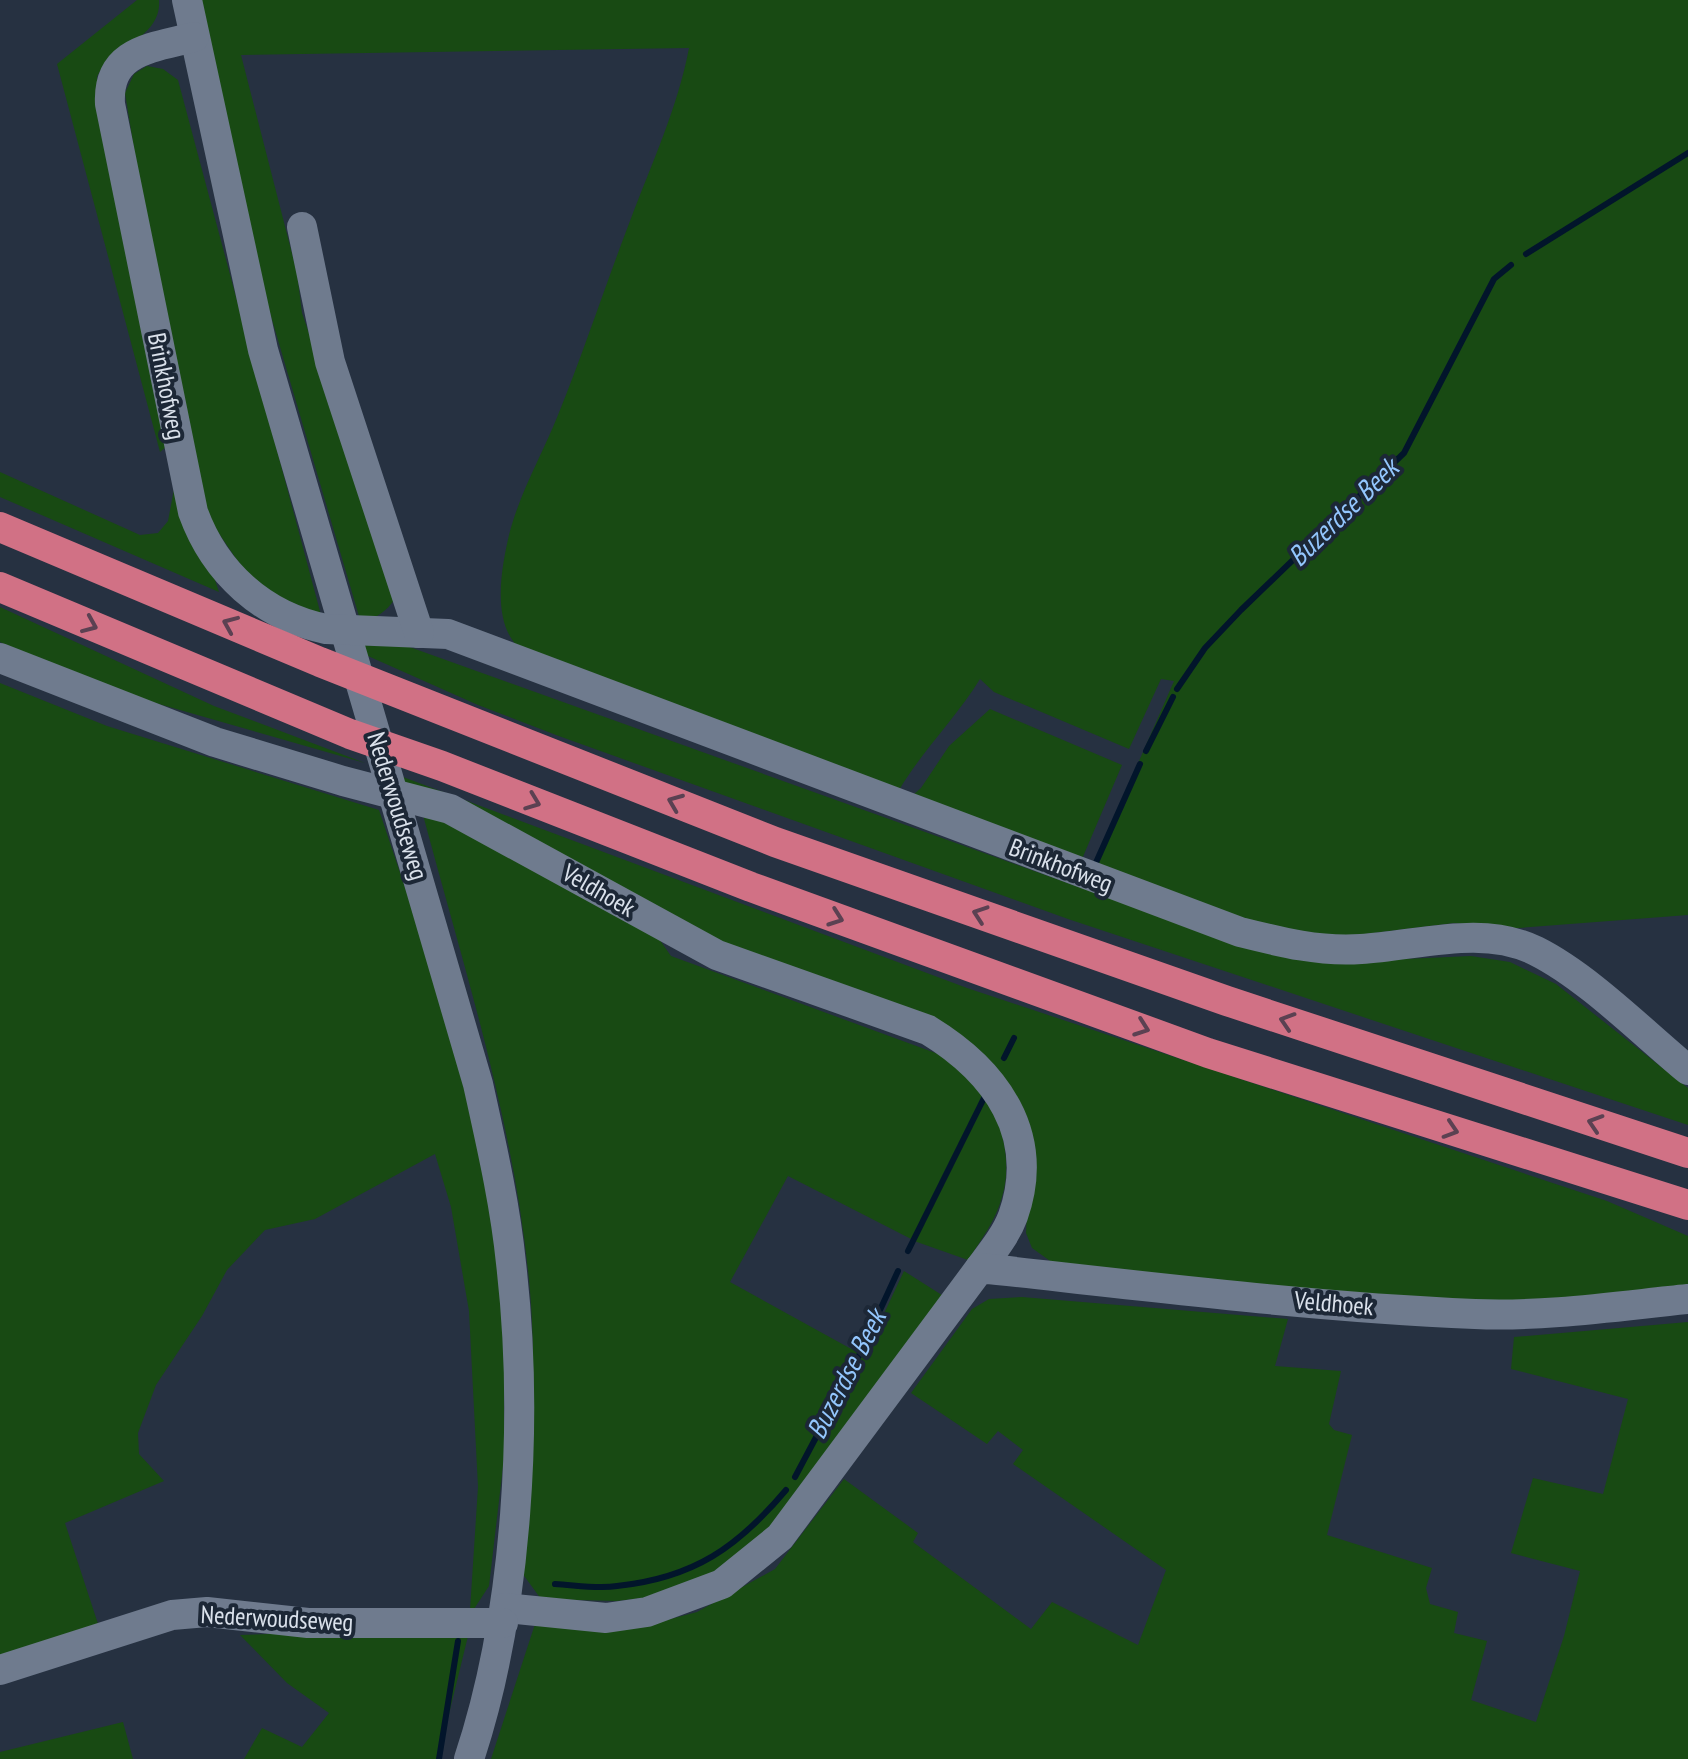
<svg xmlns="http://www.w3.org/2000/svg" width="1688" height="1759" font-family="'PT Sans Narrow',sans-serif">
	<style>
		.green { fill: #184a13 }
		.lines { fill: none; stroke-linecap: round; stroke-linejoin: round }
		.stream { stroke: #02152b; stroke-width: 6 }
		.minor { stroke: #6f7b8e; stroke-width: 30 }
		.highway { stroke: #d17185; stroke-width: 30 }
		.oneway { stroke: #5b4152 }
		.labels { text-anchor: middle; stroke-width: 8; stroke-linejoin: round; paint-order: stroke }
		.street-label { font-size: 25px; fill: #dae1eb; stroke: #1c2736 }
		.water-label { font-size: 28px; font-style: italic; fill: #93c6fd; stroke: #1c2736 }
	</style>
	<rect width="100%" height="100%" fill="#263141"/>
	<g class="green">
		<path d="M 137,0 L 159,0 C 162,38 112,46 97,77 L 173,441 L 160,452 L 57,64 Z"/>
		<path d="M 197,0 L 1688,0 L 1688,915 L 1505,929 L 1454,923 L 1341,937 L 1297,933 L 1237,917 L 1094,864 L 1174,681 L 1161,679 L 1129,749 L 994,692 L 980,679 C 956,718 923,750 899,790 L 521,650 C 491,624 501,570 509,535 C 520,492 542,455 558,415 C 584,351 605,286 630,221 C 651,165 678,107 689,48 L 241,55 L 297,273 L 302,313 L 393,575 L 397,595 C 388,611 378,617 361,623 L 239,207 Z"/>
		<polygon points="147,66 163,69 178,80 321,615 263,590 237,560 207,516 148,235 125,93 134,74"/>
		<polygon points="0,472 140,535 158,533 168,521 174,489 210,565 219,592 0,497"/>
		<polygon points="0,607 214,706 365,763 96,686 0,642"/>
		<polygon points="341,644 404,645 1246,947 1291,959 1339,962 1471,956 1510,962 1556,984 1688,1088 1688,1125 1068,919 556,735 478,705"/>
		<polygon points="0,683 107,726 379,810 474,1093 493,1198 504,1330 504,1458 489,1586 474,1609 470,1610 478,1487 469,1311 451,1207 435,1154 315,1219 265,1230 227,1270 202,1316 156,1385 138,1433 139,1454 164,1481 65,1523 101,1633 0,1664"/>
		<polygon points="990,709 1122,765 1082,859 913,795 921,788 949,746"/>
		<polygon points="379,768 967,988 1607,1201 1688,1236 1688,1293 1533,1307 1227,1283 1053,1263 1032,1248 1026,1233 1029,1161 993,1072 383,783"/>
		<path d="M 423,815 L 469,827 L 650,926 L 671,956 L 941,1055 C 951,1063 964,1070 972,1079 C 1000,1108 1014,1159 1002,1197 C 996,1220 981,1240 968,1260 L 917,1242 L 788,1176 L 730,1282 L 864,1356 L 904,1271 L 945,1297 L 754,1553 L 671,1595 L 616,1601 L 541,1599 L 522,1573 C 528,1480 538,1385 530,1291 C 516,1128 465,972 423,815 Z"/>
		<polygon points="1022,1297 1288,1319 1275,1366 1341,1371 1329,1424 1334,1430 1352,1435 1327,1535 1432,1568 1426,1588 1430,1604 1458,1612 1454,1633 1487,1641 1471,1700 1536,1722 1564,1636 1580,1571 1511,1553 1533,1478 1603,1494 1628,1399 1511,1369 1514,1337 1688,1322 1688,1759 491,1759 535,1624 644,1626 697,1612 775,1569 844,1479 918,1533 913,1542 1031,1629 1052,1602 1138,1645 1166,1570 1013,1464 1023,1450 998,1431 987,1444 911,1393 972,1309 989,1299"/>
		<polygon points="335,1632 468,1636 438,1759 244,1759 262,1728 302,1747 329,1713 287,1683 240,1635"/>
		<polygon points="123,1722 133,1759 0,1759 0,1752"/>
	</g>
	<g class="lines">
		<g class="stream">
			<polyline points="1526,254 1688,153"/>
			<polyline points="1177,689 1205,648 1241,610 1404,453 1494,279 1511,265"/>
			<polyline points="1146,751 1173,697"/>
			<polyline points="1094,867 1140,764"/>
			<polyline points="1004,1058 1014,1038"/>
			<polyline points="908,1251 985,1096"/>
			<polyline points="795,1477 856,1362 898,1271"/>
			<path d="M 555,1584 C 575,1585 597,1589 617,1586 C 694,1578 738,1547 786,1490"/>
			<polyline points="439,1759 458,1641"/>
		</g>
		<g class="minor">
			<path d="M 187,0 L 263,350 L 478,1084 C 491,1143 505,1203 511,1263 C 529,1417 518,1612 469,1759"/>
			<path d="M 194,37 C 152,48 107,50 110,104 L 193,512 C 215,573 263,616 326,629 L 448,634 L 1240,932 C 1280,942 1319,952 1361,949 C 1417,946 1482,924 1536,951 C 1588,977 1643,1033 1688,1070"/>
			<polyline points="302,227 330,362 419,633"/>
			<path d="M 0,658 L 215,742 L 343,781 L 450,809 L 717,955 L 928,1030 C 995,1071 1042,1134 1013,1216 C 1006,1235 992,1252 980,1268"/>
			<path d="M 505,1608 L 606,1618 L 647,1612 L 722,1584 L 780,1537 L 980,1268 C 1144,1286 1310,1307 1475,1314 C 1545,1317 1618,1306 1688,1299"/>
			<polyline points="0,1670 172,1615 207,1612 308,1623 503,1623"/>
		</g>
		<g class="highway">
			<polyline points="0,527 320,662 775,842 1227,1001 1688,1153"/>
			<polyline points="0,587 350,734 442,766 751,887 1208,1053 1688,1205"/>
		</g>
	</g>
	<defs><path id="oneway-chevron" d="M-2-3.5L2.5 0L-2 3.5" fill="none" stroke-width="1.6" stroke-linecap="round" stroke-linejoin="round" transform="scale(2.5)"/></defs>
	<g class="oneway">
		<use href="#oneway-chevron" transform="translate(230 624) rotate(-157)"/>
		<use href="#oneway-chevron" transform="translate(90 625) rotate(23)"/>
		<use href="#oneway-chevron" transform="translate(533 802) rotate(21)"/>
		<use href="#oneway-chevron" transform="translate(675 802) rotate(-158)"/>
		<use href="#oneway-chevron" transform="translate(980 914) rotate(-161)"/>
		<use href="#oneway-chevron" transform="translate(836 918) rotate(20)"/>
		<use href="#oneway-chevron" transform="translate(1287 1021) rotate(-162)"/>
		<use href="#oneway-chevron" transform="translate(1142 1028) rotate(20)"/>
		<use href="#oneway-chevron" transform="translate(1595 1123) rotate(-162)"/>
		<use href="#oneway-chevron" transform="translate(1451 1130) rotate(18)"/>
	</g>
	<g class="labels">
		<g class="street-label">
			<text transform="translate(167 386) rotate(79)" y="9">Brinkhofweg</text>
			<text transform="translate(398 806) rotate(73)" y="9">Nederwoudseweg</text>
			<text transform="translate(1061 865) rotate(21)" y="9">Brinkhofweg</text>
			<text transform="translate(599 890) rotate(30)" y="9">Veldhoek</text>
			<text transform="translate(1334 1303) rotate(5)" y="9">Veldhoek</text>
			<text transform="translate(277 1618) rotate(3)" y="9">Nederwoudseweg</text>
		</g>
		<g class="water-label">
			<text transform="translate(1343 512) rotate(-44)" y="10">Buzerdse Beek</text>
			<text transform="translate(846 1374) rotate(-63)" y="10">Buzerdse Beek</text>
		</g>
	</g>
</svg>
